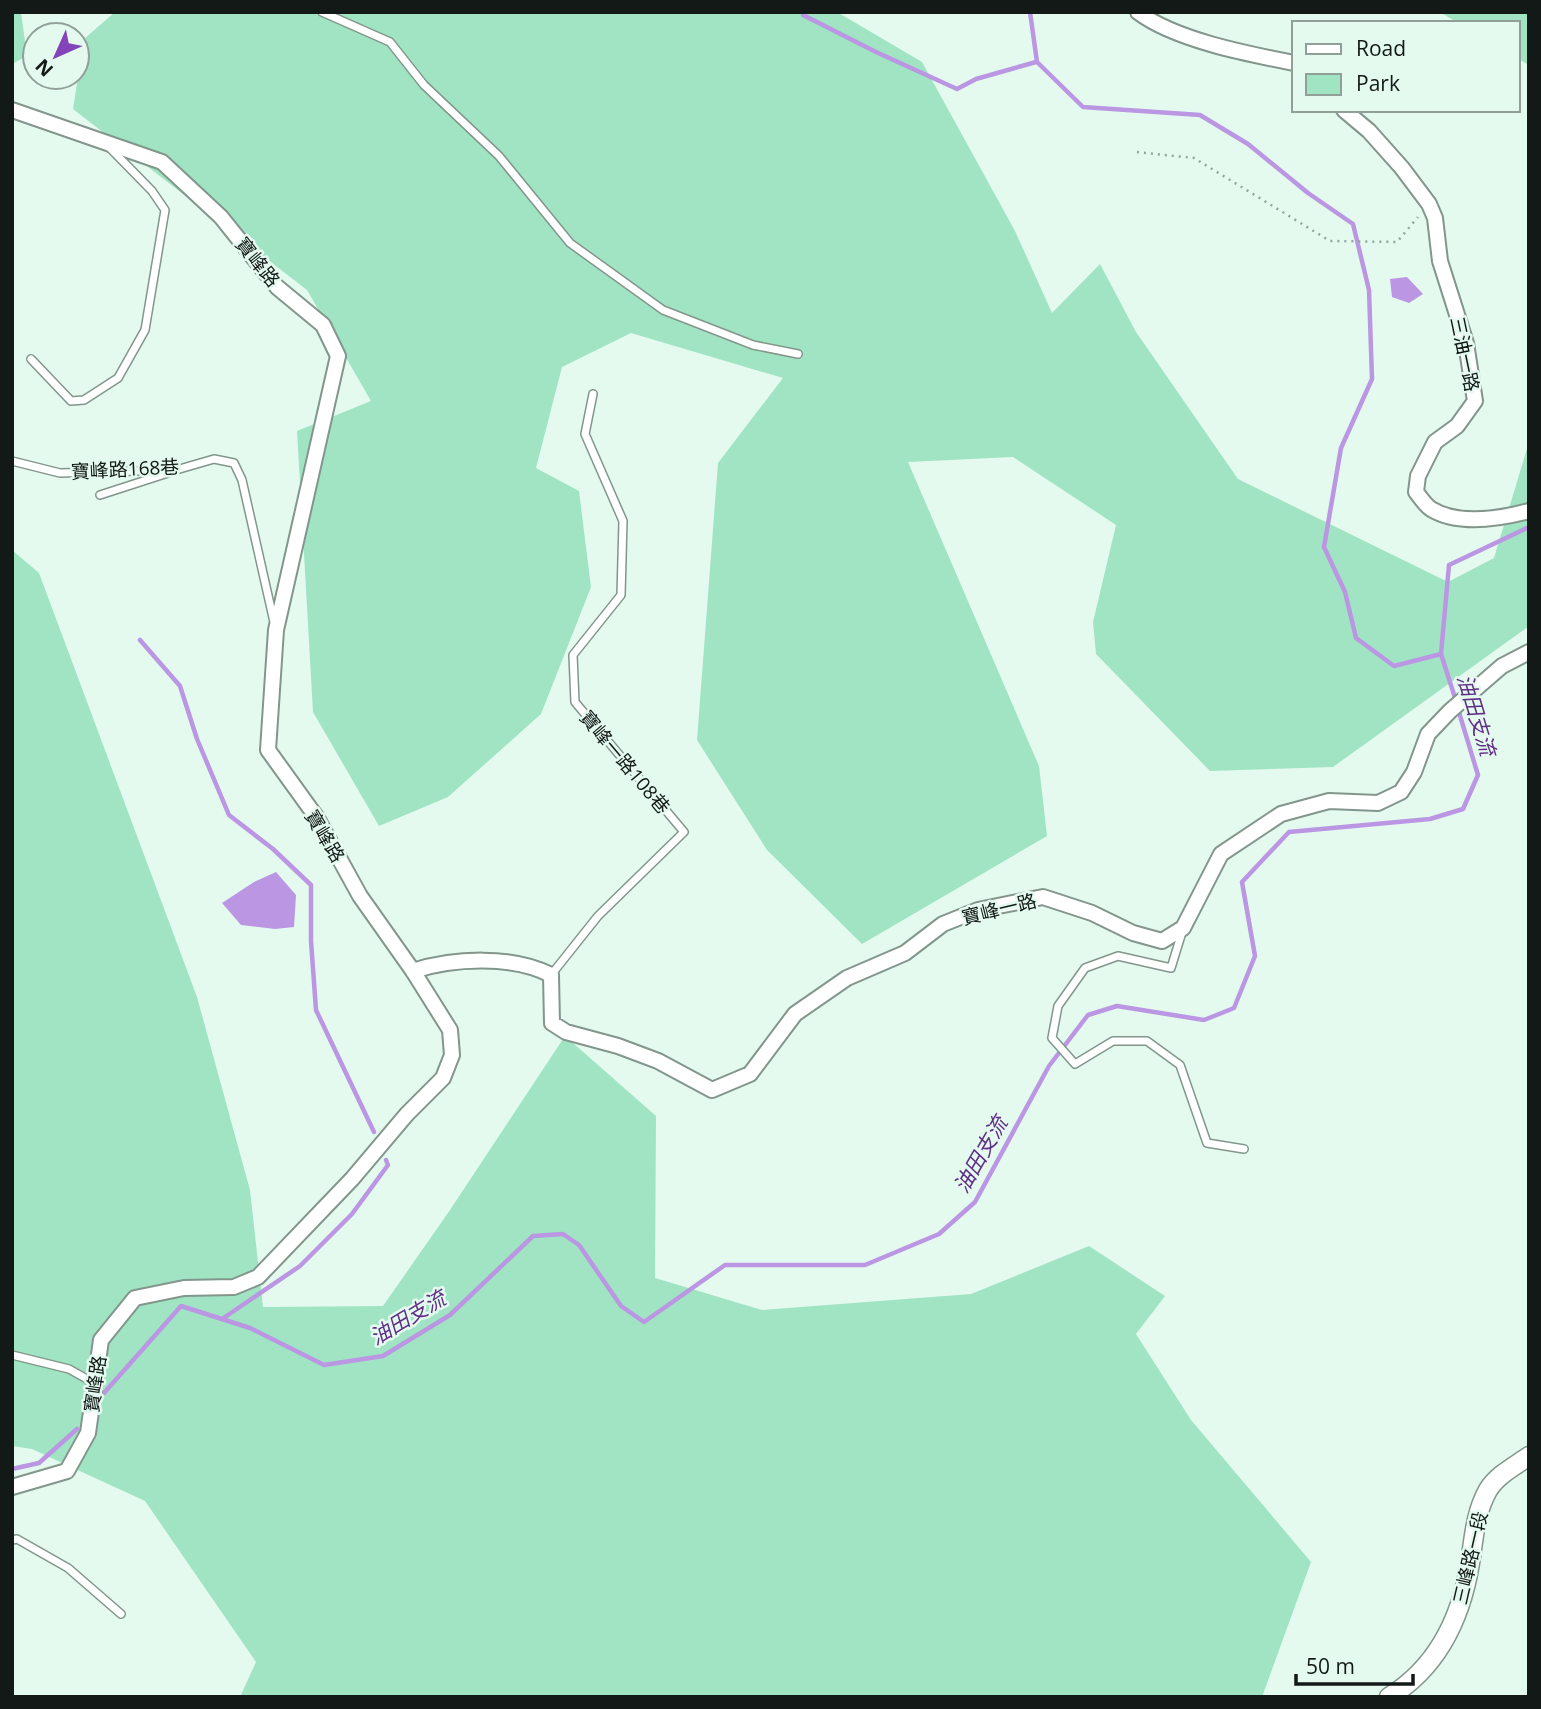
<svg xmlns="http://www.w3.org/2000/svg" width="1541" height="1709" font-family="'Open Sans','Noto Sans TC',sans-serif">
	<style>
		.green { fill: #a1e4c4 }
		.water { fill: #bb96e2 }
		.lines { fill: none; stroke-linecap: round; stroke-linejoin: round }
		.stream { stroke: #bb96e2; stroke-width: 4.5 }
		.service-casing { stroke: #82968c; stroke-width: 10 }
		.minor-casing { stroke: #82968c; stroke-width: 18 }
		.tertiary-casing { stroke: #82968c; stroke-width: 21 }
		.path { stroke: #94a59d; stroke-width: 2.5; stroke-dasharray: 2 5; stroke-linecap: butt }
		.service { stroke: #fff; stroke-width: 7 }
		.minor { stroke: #fff; stroke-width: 14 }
		.tertiary { stroke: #fff; stroke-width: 18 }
		.labels { text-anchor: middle; stroke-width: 5; stroke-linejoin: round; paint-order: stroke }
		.street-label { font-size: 19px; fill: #121916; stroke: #e4faef }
		.water-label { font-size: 21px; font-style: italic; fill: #602f88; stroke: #e4faef }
	</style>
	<rect width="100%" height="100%" fill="#e4faef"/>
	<g class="green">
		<polygon points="12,12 21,12 27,56 12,64"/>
		<polygon points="115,12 837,12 922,62 1015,231 1052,313 1100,264 1136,332 1238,479 1448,582 1494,558 1529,442 1529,626 1333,767 1210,771 1096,654 1093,622 1116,525 1013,457 908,462 1039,766 1047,836 862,944 767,850 697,740 718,463 783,378 631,333 562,367 536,468 579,491 591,587 541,714 448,797 379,826 313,712 297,431 371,401 307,290 73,109 84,39"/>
		<polygon points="1440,12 1529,12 1529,65 1518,59 1518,23 1458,23"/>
		<polygon points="12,550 39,573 197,997 250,1190 263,1307 383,1306 450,1210 565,1036 656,1116 655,1278 762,1310 971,1294 1089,1246 1165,1296 1136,1334 1191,1420 1311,1562 1262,1697 240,1697 256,1662 145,1501 32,1449 12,1446"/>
	</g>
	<g class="water">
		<polygon points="1407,277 1423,294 1409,303 1392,297 1390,279"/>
		<polygon points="276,872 296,895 294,927 275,929 241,925 222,903 254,882"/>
	</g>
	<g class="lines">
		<g class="stream">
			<polyline points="1030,12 1037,62 1083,107 1200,115 1248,144 1308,193 1353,224 1369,290 1372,379 1341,448 1324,547 1345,592 1356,638 1394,666 1441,654"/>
			<polyline points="803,15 876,52 957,89 976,79 1036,62"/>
			<polyline points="140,640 180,686 197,739 229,815 273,849 311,885 311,941 316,1010 374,1132"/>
			<polyline points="1456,701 1441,654 1449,565 1529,527"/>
			<polyline points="222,1319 300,1266 352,1214 388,1165 386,1160"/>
			<polyline points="104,1393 181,1306 250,1328 324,1365 383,1356 450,1315 533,1236 563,1234 579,1245 621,1306 644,1322 725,1265 865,1265 939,1234 975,1202 1049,1066 1088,1015 1117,1006 1204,1020 1234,1008 1255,956 1242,882 1289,832 1430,819 1463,809 1478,775 1458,709"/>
			<polyline points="12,1469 39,1463 77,1429"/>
		</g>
		<defs>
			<g id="service">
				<polyline points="322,12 390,42 424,85 499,156 570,243 663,310 753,345 798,354"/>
				<polyline points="31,359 71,401 84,400 118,378 145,330 165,210 152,191 109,147"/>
				<polyline points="12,461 60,473 176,470 214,459 234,463 242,480 274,622"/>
				<polyline points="100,495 168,473"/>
				<polyline points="1183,929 1171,968 1118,956 1085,968 1058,1006 1052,1038 1075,1064 1113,1041 1147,1041 1180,1065 1207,1143 1244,1149"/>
				<polyline points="551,975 598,916 684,832 575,702 573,655 621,595 623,521 585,434 593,394"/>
				<polyline points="12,1355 69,1369 94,1383"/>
				<polyline points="12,1540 17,1539 68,1568 121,1614"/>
			</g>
			<g id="minor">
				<path d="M 1138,12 C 1175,40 1248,54 1294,63"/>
				<polyline points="12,110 162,162 221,217 277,287 323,325 338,356 276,630 268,750 317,818 360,896 413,971 450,1030 452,1055 443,1078 407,1114 352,1179 258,1277 234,1287 184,1288 135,1298 101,1340 88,1433 67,1471 12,1487"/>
				<path d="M 1344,110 L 1369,131 L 1402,168 L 1429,204 L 1435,218 L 1440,261 L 1466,343 L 1475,401 L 1457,426 L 1435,442 L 1418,476 L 1416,492 C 1420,497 1425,505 1431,509 C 1459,526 1499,519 1529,511"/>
				<path d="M 413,971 C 453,958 513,955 551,975 L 552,1023 L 566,1032 L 618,1046 L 658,1061 L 712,1090 L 750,1074 L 795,1014 L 847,978 L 905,953 L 943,924 L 978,910 L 1043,897 L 1092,913 L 1133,933 L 1162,941 L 1183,928 L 1221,854 L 1281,814 L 1329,801 L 1378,803 L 1401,792 L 1414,772 L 1428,734 L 1450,711 L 1502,666 L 1529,652"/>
			</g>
			<path id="tertiary" d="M 1389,1697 C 1438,1667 1461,1618 1470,1563 C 1474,1538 1475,1513 1488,1490 C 1497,1475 1515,1466 1529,1456"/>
		</defs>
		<use href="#service" class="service-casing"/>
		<use href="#minor" class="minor-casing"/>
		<use href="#tertiary" class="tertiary-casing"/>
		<polyline class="path" points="1137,152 1194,158 1330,241 1397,242 1418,217"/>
		<use href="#service" class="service"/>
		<use href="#minor" class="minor"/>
		<use href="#tertiary" class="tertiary"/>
	</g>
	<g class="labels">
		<g class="street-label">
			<text transform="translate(258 262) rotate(51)" y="7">寶峰路</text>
			<text transform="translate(1465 354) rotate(78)" y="7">三油一路</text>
			<text transform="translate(125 469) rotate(-3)" y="7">寶峰路168巷</text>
			<text transform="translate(625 762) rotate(50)" y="7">寶峰一路108巷</text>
			<text transform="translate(325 836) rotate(59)" y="7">寶峰路</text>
			<text transform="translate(999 909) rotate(-14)" y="7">寶峰一路</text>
			<text transform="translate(95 1384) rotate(-82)" y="7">寶峰路</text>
			<text transform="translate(1470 1558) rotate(-77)" y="7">三峰路一段</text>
		</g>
		<g class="water-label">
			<text transform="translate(1476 715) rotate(73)" y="7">油田支流</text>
			<text transform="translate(981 1155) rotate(-60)" y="7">油田支流</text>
			<text transform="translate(408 1318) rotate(-31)" y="7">油田支流</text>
		</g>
	</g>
	<rect width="1541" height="1709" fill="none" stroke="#121916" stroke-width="28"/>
	<rect x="1292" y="21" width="228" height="91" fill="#e4faef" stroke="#90a098" stroke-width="2"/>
	<rect x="1306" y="44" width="35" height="10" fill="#ffffff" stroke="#90a098" stroke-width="2"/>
	<text x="1356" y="56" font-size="21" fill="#121916">Road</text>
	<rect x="1306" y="74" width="35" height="21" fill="#a1e4c4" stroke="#90a098" stroke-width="2"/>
	<text x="1356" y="91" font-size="21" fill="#121916">Park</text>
	<g transform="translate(56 56) rotate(225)"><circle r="33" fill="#e4faef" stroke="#90a098" stroke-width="2"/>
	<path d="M0-5L12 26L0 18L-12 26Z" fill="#8444b9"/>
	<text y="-10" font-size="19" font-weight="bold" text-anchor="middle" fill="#121916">N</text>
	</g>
	<path d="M1296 1674v10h117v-10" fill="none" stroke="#121916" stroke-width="3.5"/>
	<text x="1306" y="1674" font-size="21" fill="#121916" stroke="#e4faef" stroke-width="5" paint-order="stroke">50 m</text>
</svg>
